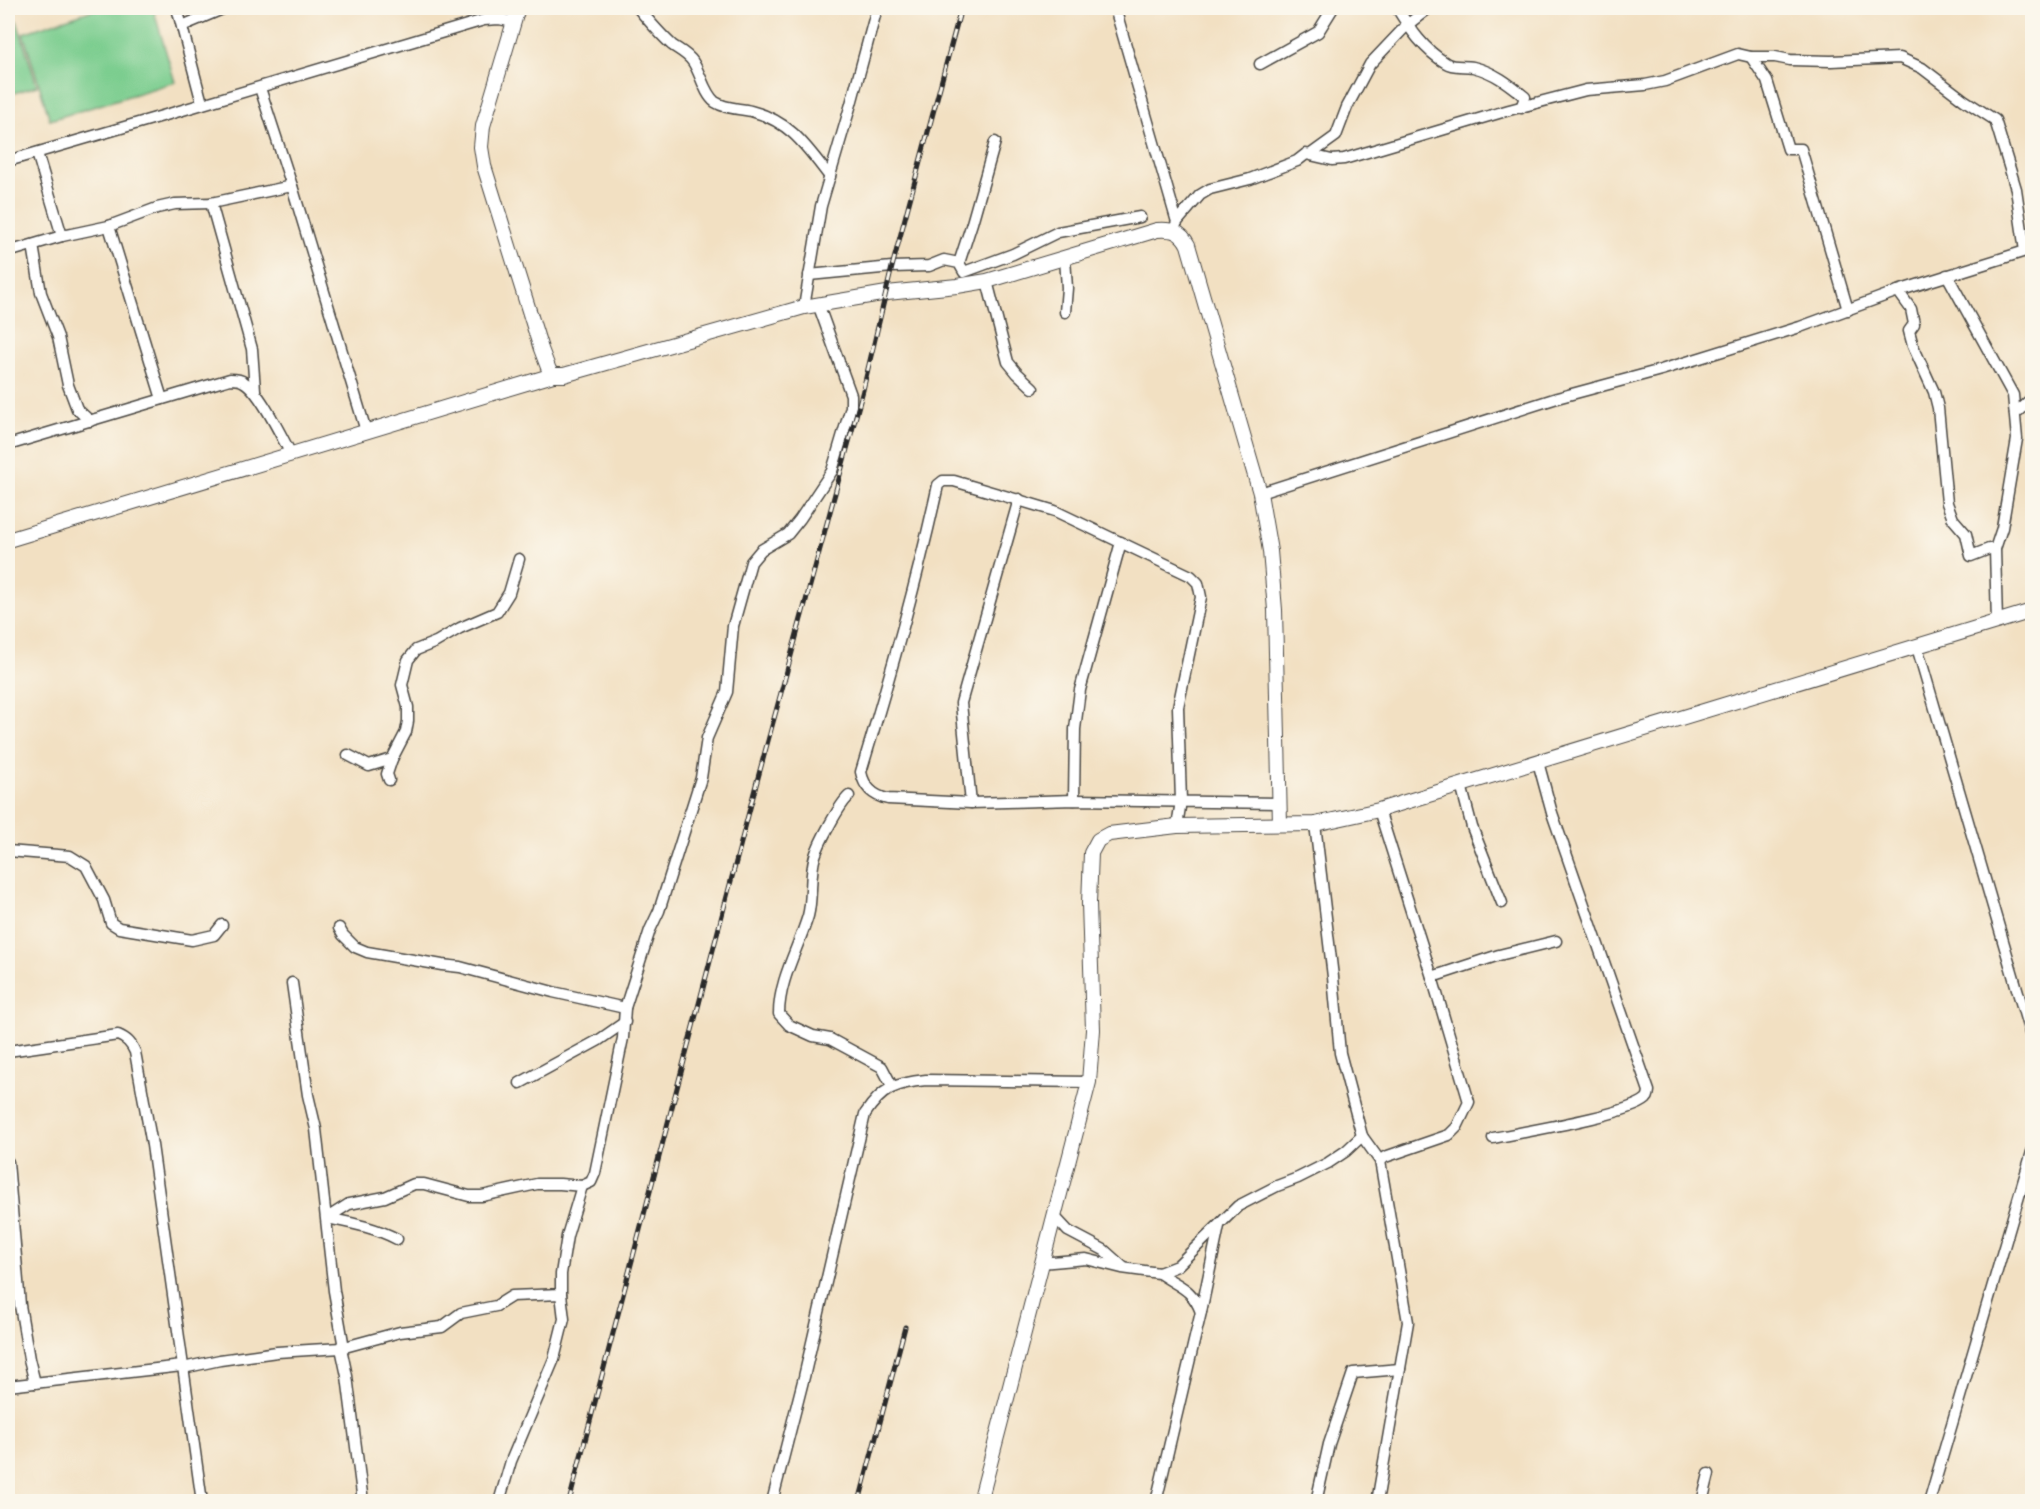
<svg xmlns="http://www.w3.org/2000/svg" width="2040" height="1509" font-family="Delius,sans-serif">
	<style>
		.green { fill: #7bcd8f; stroke: #537c5d; stroke-width: 1.5 }
		.lines { fill: none; stroke-linecap: round; stroke-linejoin: round }
		.street-casing { stroke: #494642; stroke-width: 13 }
		.secondary-casing { stroke: #494642; stroke-width: 16 }
		.street { stroke: #fff; stroke-width: 10 }
		.secondary { stroke: #fff; stroke-width: 14 }
		.rail-casing { stroke: #2b2b2b; stroke-width: 5 }
		.rail { stroke: #fbf7ec; stroke-width: 3; stroke-dasharray: 9; stroke-linecap: butt }
	</style>
	<rect width="100%" height="100%" fill="#fbf7ec"/>
	<filter id="ink" filterUnits="userSpaceOnUse"><feTurbulence type="fractalNoise" baseFrequency=".0167" numOctaves="2"/><feDisplacementMap in="SourceGraphic" scale="12" xChannelSelector="R" yChannelSelector="G"/><feConvolveMatrix kernelMatrix="1 2 1 2 8 2 1 2 1" color-interpolation-filters="sRGB"/></filter>
	<filter id="wash" filterUnits="userSpaceOnUse"><feTurbulence type="fractalNoise" baseFrequency=".008" numOctaves="4" result="noise"/><feDisplacementMap in="SourceGraphic" scale="24" xChannelSelector="R" yChannelSelector="G"/><feGaussianBlur stdDeviation="1.35" result="paint"/><feColorMatrix in="noise" values="0 0 0 0 0 0 0 0 0 0 0 0 0 0 0 0 0 1.4 0 .05"/><feComposite in="paint" operator="in"/></filter>
	<g filter="url(#wash)">
		<rect width="100%" height="100%" fill="#f2e0c2"/>
		<g class="green">
			<polygon points="99,8 153,8 175,82 50,120 23,33"/>
			<polygon points="17,21 37,86 8,95 8,24"/>
		</g>
	</g>
	<g filter="url(#ink)">
		<g class="lines">
			<defs>
				<g id="street">
					<polyline points="177,8 202,103"/>
					<path d="M 638,8 C 648,20 660,34 672,45 C 679,50 688,54 693,62 C 701,74 704,93 715,102 C 726,109 738,108 751,111 C 790,121 806,146 830,177"/>
					<polyline points="1115,8 1177,222 1175,227"/>
					<path d="M 1397,8 C 1410,29 1424,50 1446,63 C 1453,68 1464,65 1473,67 C 1494,72 1509,84 1525,97 L 1521,108"/>
					<polyline points="182,26 225,8"/>
					<polyline points="1751,57 1767,81 1788,149 1801,149 1848,310"/>
					<polyline points="1260,64 1318,32 1333,8"/>
					<polyline points="260,88 292,186 366,431"/>
					<polyline points="37,153 62,236"/>
					<polyline points="1311,154 1336,136 1347,107 1370,64 1407,25 1429,8"/>
					<path d="M 8,161 C 167,115 325,68 484,20 L 499,19 L 514,22"/>
					<polyline points="211,203 252,349 255,390"/>
					<polyline points="1177,222 1200,195 1210,189 1250,179 1297,161 1306,154 1332,160 1344,159 1509,110 1586,90 1645,85 1665,81 1738,54 1751,57 1775,57 1790,60 1831,61 1900,58 1922,68 1964,100 1995,120 2016,189 2025,251"/>
					<polyline points="109,226 162,399"/>
					<polyline points="33,245 41,293 58,337 68,385 77,409 90,421"/>
					<polyline points="8,252 62,236 109,226 157,208 175,204 211,203 292,186"/>
					<polyline points="959,263 972,223 995,142"/>
					<polyline points="809,275 892,267 929,266 944,260 959,263 964,272 1013,254 1058,232 1140,217"/>
					<polyline points="1947,275 2013,395 2017,439 2002,528 1995,549 1997,622"/>
					<polyline points="987,281 1008,362 1017,373 1033,388"/>
					<polyline points="1898,291 1911,309 1914,324 1909,331 1913,346 1934,392 1938,408 1947,503 1953,519 1966,534 1971,556 1989,549 1995,549"/>
					<polyline points="804,307 821,206 851,104 877,8"/>
					<polyline points="1065,312 1067,288 1065,258"/>
					<polyline points="2015,414 2032,398"/>
					<path d="M 8,445 L 230,379 C 235,379 240,379 244,382 C 260,391 281,436 291,454"/>
					<polyline points="1260,493 1557,398 1661,370 1800,327 1898,291 2032,249"/>
					<polyline points="1917,647 2032,1040"/>
					<polyline points="348,755 369,766 392,759 406,732 408,721 408,707 402,685 408,660 416,650 436,642 460,628 497,612 509,593 519,559"/>
					<polyline points="389,780 387,774 392,759"/>
					<polyline points="1461,785 1472,827 1502,903"/>
					<path d="M 849,796 C 839,805 819,843 815,856 C 809,876 813,897 808,916 C 798,949 779,980 779,1014 L 789,1025 L 813,1036 L 830,1039 L 882,1067 L 892,1086"/>
					<polyline points="1074,800 1075,729 1080,690 1121,542"/>
					<polyline points="971,803 961,703 1019,499"/>
					<polyline points="1379,810 1432,977 1469,1102 1457,1127 1449,1135 1385,1157 1380,1161"/>
					<path d="M 1177,826 L 1181,801 L 1178,707 L 1201,597 L 1198,583 L 1191,576 L 1055,511 L 954,481 L 943,481 L 938,485 C 917,582 890,677 861,772 C 864,787 873,796 888,799 L 971,803 L 1074,800 L 1279,803"/>
					<polyline points="8,851 70,856 86,866 104,900 111,923 119,928 192,940 214,935 222,925"/>
					<polyline points="339,928 343,935 355,947 367,952 442,965 460,967 553,992 625,1008"/>
					<polyline points="1432,977 1499,955 1556,941"/>
					<polyline points="292,983 308,1095 316,1129 334,1291 343,1342 341,1348 347,1376 363,1502"/>
					<path d="M 8,1051 L 118,1035 C 127,1039 131,1043 135,1052 L 152,1145 L 202,1502"/>
					<polyline points="520,1083 599,1040 625,1022"/>
					<polyline points="1362,1136 1380,1161 1408,1322 1377,1502"/>
					<path d="M 1493,1138 C 1522,1132 1628,1115 1646,1099 C 1649,1096 1648,1096 1649,1091 L 1552,813 L 1538,762"/>
					<polyline points="8,1162 20,1305 29,1359 35,1383"/>
					<polyline points="1054,1216 1068,1231 1104,1250 1123,1267"/>
					<path d="M 397,1239 C 374,1227 351,1223 327,1218 L 349,1204 L 385,1197 L 414,1184 L 424,1184 L 469,1196 L 482,1196 L 537,1184 L 560,1184 L 582,1186 L 591,1182 L 595,1173 L 623,1038 L 625,1008 L 650,930 L 659,911 L 701,778 L 707,738 L 727,692 L 733,626 L 751,562 L 761,550 L 788,534 L 800,519 L 832,471 L 851,407 L 851,395 L 818,304"/>
					<polyline points="1041,1263 1086,1259 1122,1268 1159,1273 1177,1266 1238,1206 1277,1186 1298,1178 1328,1163 1346,1151 1362,1136 1340,1053 1333,977 1315,824"/>
					<path d="M 1159,1273 C 1179,1287 1192,1288 1201,1312"/>
					<polyline points="183,1368 220,1360 277,1352 341,1348 400,1332 442,1327 461,1313 496,1306 512,1296 561,1294 561,1274 567,1236 582,1186"/>
					<polyline points="8,1386 182,1366"/>
					<polyline points="499,1502 511,1461 554,1359 564,1319 561,1294"/>
					<path d="M 772,1502 L 804,1377 L 865,1114 C 882,1088 896,1083 926,1080 L 1089,1082"/>
					<polyline points="1156,1502 1201,1312 1219,1226"/>
					<polyline points="1316,1502 1329,1444 1353,1373 1400,1369"/>
					<polyline points="1702,1502 1709,1474"/>
					<polyline points="1929,1502 2032,1152"/>
				</g>
				<g id="secondary">
					<path d="M 518,8 L 483,126 L 481,147 L 484,166 L 541,349 L 549,370 L 553,375 L 564,375 L 804,307 L 887,293 L 957,286 L 987,281 L 1157,230 C 1172,229 1181,231 1188,245 L 1260,493 L 1270,551 L 1275,610 L 1280,824"/>
					<polyline points="8,540 553,375"/>
					<polyline points="980,1502 1089,1082 1093,1030 1089,903 1091,853 1098,840 1109,834 1177,826 1315,824 1379,810 2032,611"/>
				</g>
			</defs>
			<use href="#street" class="street-casing"/>
			<use href="#secondary" class="secondary-casing"/>
			<use href="#street" class="street"/>
			<use href="#secondary" class="secondary"/>
			<defs>
				<g id="rail">
					<polyline points="569,1502 756,785 863,390 892,267 961,8"/>
					<polyline points="859,1502 905,1327"/>
				</g>
			</defs>
			<use href="#rail" class="rail-casing"/>
			<use href="#rail" class="rail"/>
		</g>
	</g>
	<rect width="2040" height="1509" fill="none" stroke="#fbf7ec" stroke-width="30"/>
</svg>
